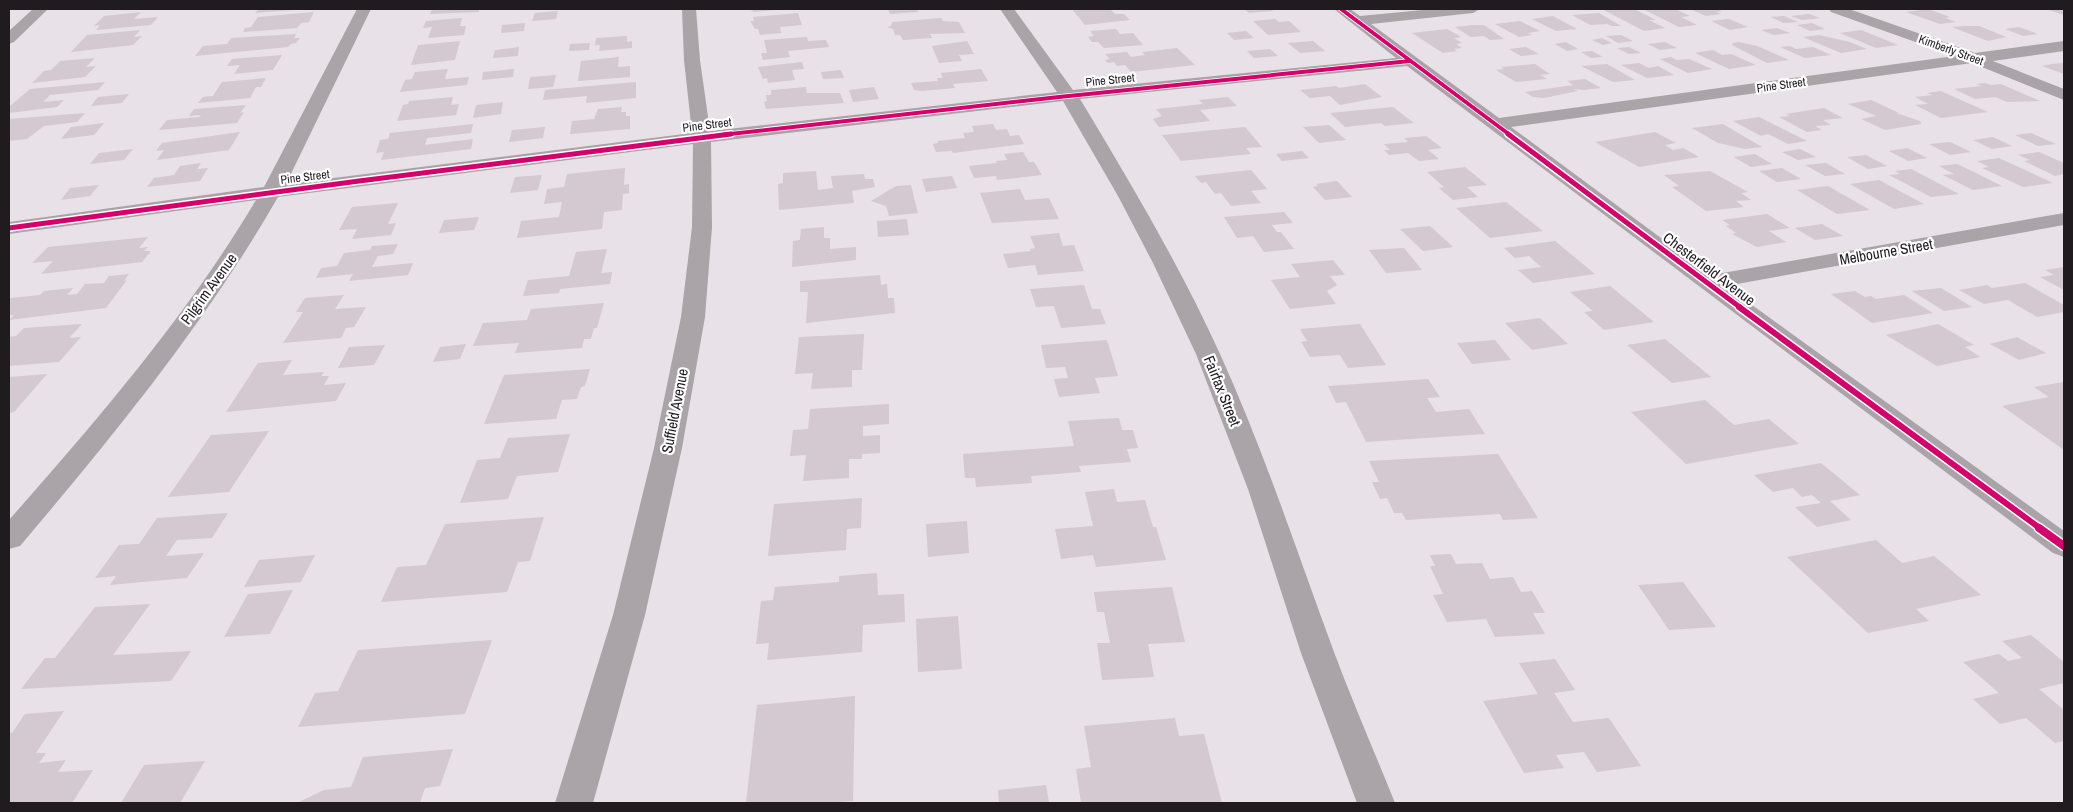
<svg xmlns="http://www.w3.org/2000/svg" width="2073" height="812" font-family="'Archivo Narrow',sans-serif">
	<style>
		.building { fill: #d4c8d1 }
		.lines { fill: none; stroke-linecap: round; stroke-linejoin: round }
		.street { fill: #aaa3a8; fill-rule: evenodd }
		.cycleway-far3-casing { stroke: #fff; stroke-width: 5.5 }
		.cycleway-far2-casing { stroke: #fff; stroke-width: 8 }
		.cycleway-far1-casing { stroke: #fff; stroke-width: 9 }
		.cycleway-casing { stroke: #fff; stroke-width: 11 }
		.cycleway-far3 { stroke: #d6006c; stroke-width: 4 }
		.cycleway-far2 { stroke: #d6006c; stroke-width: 5 }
		.cycleway-far1 { stroke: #d6006c; stroke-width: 6 }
		.cycleway { stroke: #d6006c; stroke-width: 8 }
		.labels { text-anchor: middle; stroke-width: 4.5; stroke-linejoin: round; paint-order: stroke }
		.far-street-label { font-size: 12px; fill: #201b1f; stroke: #fff }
		.street-label { font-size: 15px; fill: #201b1f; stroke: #fff }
	</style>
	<rect width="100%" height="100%" fill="#e8e1e7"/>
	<g class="building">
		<polygon points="259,9 293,9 293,10 255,13"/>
		<polygon points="432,9 479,9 479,12 430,14"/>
		<polygon points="749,9 776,9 776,10 754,12"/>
		<polygon points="888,9 917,9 918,12 890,14"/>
		<polygon points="1072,9 1111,10 1115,14 1124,14 1130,20 1085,25"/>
		<polygon points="1244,9 1271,9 1273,11 1249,13"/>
		<polygon points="1602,9 1634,9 1656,20 1649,20 1665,28 1644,31"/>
		<polygon points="1643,9 1675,9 1690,16 1681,17 1697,25 1679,27"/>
		<polygon points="1690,9 1716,9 1722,11 1716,12 1721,14 1706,16"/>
		<polygon points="1928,9 1950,17 1945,18 1956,22 1940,24 1906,12"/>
		<polygon points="2046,9 2064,9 2064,15"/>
		<polygon points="558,11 556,19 532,21 535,13"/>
		<polygon points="141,12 134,19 158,17 151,25 96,30 100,25 94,26 104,16"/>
		<polygon points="314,12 309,22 301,23 297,28 243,32 245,28 251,27 258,17"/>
		<polygon points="798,13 802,25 780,27 781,33 760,35 758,29 755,29 750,21 754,21 753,17"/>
		<polygon points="1599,13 1621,26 1612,26 1607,24 1590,25 1572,15"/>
		<polygon points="1809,14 1820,18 1802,20 1791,16"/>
		<polygon points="1553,16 1577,29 1556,31 1532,19"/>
		<polygon points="1784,16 1798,22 1784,23 1770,17"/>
		<polygon points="462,18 460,26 466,26 464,35 428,38 432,27 423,28 426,21"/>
		<polygon points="941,18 943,21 959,22 965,33 930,34 932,38 903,40 900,35 895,35 893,29 887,27 891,26 892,22"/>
		<polygon points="1275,19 1279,22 1289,21 1301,32 1268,35 1253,21"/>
		<polygon points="1729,19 1748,27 1730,30 1711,21"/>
		<polygon points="1520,21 1540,31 1528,33 1532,35 1519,37 1495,24"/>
		<polygon points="525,23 524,31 501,33 502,25"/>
		<polygon points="1812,23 1825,29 1810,31 1797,25"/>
		<polygon points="1473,25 1484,25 1504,39 1490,40 1484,36 1471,37 1455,27"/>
		<polygon points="1965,26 1979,26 2006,37 1988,41 1952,27"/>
		<polygon points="2019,27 2038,34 2023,36 2005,29"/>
		<polygon points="1777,28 1790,33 1774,35 1761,30"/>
		<polygon points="1116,29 1120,34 1133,33 1143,45 1104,48 1098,42 1092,42 1088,37 1094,36 1090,31"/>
		<polygon points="1447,29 1461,37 1454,38 1462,43 1456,44 1462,48 1454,49 1457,51 1443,53 1412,33"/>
		<polygon points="140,30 134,37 142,36 133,45 71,52 87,35"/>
		<polygon points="1861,30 1898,45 1876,48 1840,33"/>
		<polygon points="1246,31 1254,38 1234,40 1227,33"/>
		<polygon points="296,34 294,38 300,38 296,43 291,44 288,47 195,56 203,46 227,44 231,38"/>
		<polygon points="1621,35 1633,41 1618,43 1606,36"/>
		<polygon points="1819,35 1850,42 1867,49 1841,53 1803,37"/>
		<polygon points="627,36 627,42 632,41 632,48 599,51 600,45 595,45 596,38"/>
		<polygon points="807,37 808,41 826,40 829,47 788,51 790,57 763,60 761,53 767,53 764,40"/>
		<polygon points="1602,38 1612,43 1603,45 1592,40"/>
		<polygon points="460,41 455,60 411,65 418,45"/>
		<polygon points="967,41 974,54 959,55 962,61 939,63 932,46"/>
		<polygon points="1313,41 1325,51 1300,53 1288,43"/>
		<polygon points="1566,42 1578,49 1567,51 1555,44"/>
		<polygon points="1665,42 1677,48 1660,50 1648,44"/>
		<polygon points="1739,42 1757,46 1789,60 1767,63 1732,45 1733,43"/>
		<polygon points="590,43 589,50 569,51 570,44"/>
		<polygon points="1790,46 1796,49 1813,47 1831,55 1805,58 1780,47"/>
		<polygon points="519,47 518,56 493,58 495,50"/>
		<polygon points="1526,47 1539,54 1521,56 1509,49"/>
		<polygon points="1629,47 1641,53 1629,54 1617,48"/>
		<polygon points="1177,48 1195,65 1131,72 1125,65 1117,66 1114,62 1108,63 1105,60 1110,59 1105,54 1127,52 1131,57 1145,55 1142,52"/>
		<polygon points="1270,49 1278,56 1254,58 1247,51"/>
		<polygon points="1713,50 1722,55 1731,54 1756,65 1729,69 1695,53"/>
		<polygon points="1592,51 1603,57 1591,58 1581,52"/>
		<polygon points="282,55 273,70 234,74 240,65 227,66 232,59"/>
		<polygon points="619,57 618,67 630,66 630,77 578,81 581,61"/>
		<polygon points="1671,57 1677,60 1689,59 1712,69 1688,73 1660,59"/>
		<polygon points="95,58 86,67 96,66 85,77 32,83 44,71 51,70 60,61"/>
		<polygon points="802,62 804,69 792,70 795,80 768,83 767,78 763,79 758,67"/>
		<polygon points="1639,63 1649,68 1658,66 1674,75 1647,78 1621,65"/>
		<polygon points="2064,63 2064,74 2042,66 2052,64"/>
		<polygon points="1535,64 1550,74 1540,75 1547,79 1516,82 1496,70 1504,69 1501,67"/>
		<polygon points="1607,64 1635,80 1613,82 1581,66"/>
		<polygon points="448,69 445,79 469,77 467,85 400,92 405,80 412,79 415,72"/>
		<polygon points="514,69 513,77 482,80 483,72"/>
		<polygon points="981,69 988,81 953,84 955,88 922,91 914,90 911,83 938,81 937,78 943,78 941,73"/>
		<polygon points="841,70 844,78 823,79 821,72"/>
		<polygon points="556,75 553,87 528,89 530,77"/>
		<polygon points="266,78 261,87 256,87 250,98 198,103 203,97 213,96 222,82"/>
		<polygon points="1585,79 1601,88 1583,90 1573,89 1578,91 1544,98 1533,97 1525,92 1573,85 1567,81"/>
		<polygon points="105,82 98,90 50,95 43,102 64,100 57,107 9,113 9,107 30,89"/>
		<polygon points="636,82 636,98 586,103 587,96 543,100 545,90"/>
		<polygon points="1985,83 1991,85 2001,84 2040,101 2007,102 1995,97 1975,99 1954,89 1982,86 1976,84"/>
		<polygon points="1365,84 1382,97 1340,105 1330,96 1310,98 1300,90 1336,86 1339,88"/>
		<polygon points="806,87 807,93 840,93 844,103 766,109 764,102 767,101 766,95 771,95 771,90"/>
		<polygon points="874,87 879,99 853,102 849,90"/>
		<polygon points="1941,91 1961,100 1988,112 1941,118 1915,105 1928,104 1915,97 1933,95 1927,93"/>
		<polygon points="129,94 122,103 91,106 98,97"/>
		<polygon points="453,97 451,105 459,104 456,115 397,121 403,105 408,104 409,101"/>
		<polygon points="1228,97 1237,106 1200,110 1210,121 1159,127 1153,119 1162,116 1156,109 1203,104 1199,100"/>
		<polygon points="1871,100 1899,113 1896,113 1920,121 1921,124 1885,130 1861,119 1876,116 1848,104"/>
		<polygon points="503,102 501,114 473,118 476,105"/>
		<polygon points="246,105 240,113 244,112 237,123 159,130 167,120 199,117 201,115 189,116 194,109"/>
		<polygon points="622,107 621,112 626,112 626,116 630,116 630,129 570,134 572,121 594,119 598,109"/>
		<polygon points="1393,107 1414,123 1385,126 1381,123 1345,127 1330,113"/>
		<polygon points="1824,108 1843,118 1823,120 1831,125 1815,126 1822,130 1807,132 1779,117 1790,116 1786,114"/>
		<polygon points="85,113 77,122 44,126 27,139 9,141 9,119"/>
		<polygon points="1759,117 1807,141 1788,144 1768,134 1761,136 1733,121"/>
		<polygon points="104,123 94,135 61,139 71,127"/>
		<polygon points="473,124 471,133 427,138 425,145 473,139 471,149 381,160 384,152 376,153 380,140 388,139 390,133"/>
		<polygon points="993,124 996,130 1007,129 1010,136 1019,135 1024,144 953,153 952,151 936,152 933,144 938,143 938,141 965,138 963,133 974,132 972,126"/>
		<polygon points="1723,124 1762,147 1745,149 1718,143 1692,128"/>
		<polygon points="1329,125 1346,140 1319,143 1303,127"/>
		<polygon points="545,127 543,138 509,142 512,130"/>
		<polygon points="1245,127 1262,147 1246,148 1251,154 1181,161 1162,135"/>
		<polygon points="240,132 229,150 157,160 164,150 156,151 162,143"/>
		<polygon points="1655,132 1676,143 1665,145 1673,150 1683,148 1699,157 1639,167 1595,142"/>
		<polygon points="2031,133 2056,144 2038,146 2015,135"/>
		<polygon points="1426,136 1442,148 1428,150 1439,159 1419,161 1408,153 1389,155 1384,150 1390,150 1384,144 1408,142 1404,138"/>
		<polygon points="1993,137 2012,146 1992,149 1973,140"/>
		<polygon points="1950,142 1971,152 1950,155 1929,144"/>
		<polygon points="1907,148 1927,158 1908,161 1889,151"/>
		<polygon points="133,149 124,160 90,164 99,153"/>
		<polygon points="1800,149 1816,157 1798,160 1782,152"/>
		<polygon points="1302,151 1309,158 1282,161 1276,154"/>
		<polygon points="1023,152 1029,162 1034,162 1042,175 997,180 996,176 974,178 969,166 997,163 996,161 1007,160 1004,154"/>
		<polygon points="2039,152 2064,163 2064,174 2055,176 2024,161 2030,160 2018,155"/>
		<polygon points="1755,154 1772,164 1751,167 1734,157"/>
		<polygon points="1866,155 1887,166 1868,169 1847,157"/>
		<polygon points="1999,158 2012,164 2053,183 2023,187 1982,168 1989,167 1977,161"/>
		<polygon points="201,163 197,169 208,168 200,181 147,187 154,178 174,175 180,166"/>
		<polygon points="1826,163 1845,174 1825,176 1805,165"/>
		<polygon points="1957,164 1972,171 2002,186 1973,190 1943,175 1954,174 1939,166"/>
		<polygon points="1465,167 1487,185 1467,187 1478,197 1453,200 1439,188 1444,187 1427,172"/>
		<polygon points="625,168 624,185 629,184 629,193 623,194 622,210 604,212 602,229 517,238 521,221 559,217 562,202 544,204 547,189 564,187 567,174"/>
		<polygon points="1782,168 1801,179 1777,182 1759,171"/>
		<polygon points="1911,169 1915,171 1959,194 1931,197 1889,175 1900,174 1895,171"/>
		<polygon points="1251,170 1267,189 1251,191 1261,203 1231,206 1221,193 1215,194 1206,182 1201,183 1195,176"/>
		<polygon points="816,171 818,190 833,188 831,176 864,174 865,179 873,179 875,187 852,191 854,203 779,210 778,184 783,183 783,173"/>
		<polygon points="1710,171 1748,192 1741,193 1751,200 1736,201 1744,207 1706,211 1672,187 1679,186 1664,175"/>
		<polygon points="542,175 538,190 510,193 515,177"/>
		<polygon points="952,176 957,188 926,192 922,179"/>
		<polygon points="1879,180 1924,204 1894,209 1850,184"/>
		<polygon points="1337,181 1352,197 1325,200 1313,187 1318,186 1316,184"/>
		<polygon points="99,185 90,196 61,200 70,188"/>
		<polygon points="911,185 918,213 889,216 886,206 871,201 896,186"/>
		<polygon points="1828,186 1870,210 1837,214 1797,190"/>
		<polygon points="1020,189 1025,200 1049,198 1059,219 992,223 980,193"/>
		<polygon points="1506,202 1543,231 1490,238 1456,208"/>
		<polygon points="398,203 388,224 396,223 391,235 352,239 357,229 339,230 352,207"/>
		<polygon points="1284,212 1293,223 1272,225 1277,232 1281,232 1294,249 1264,252 1253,236 1237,238 1224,217"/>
		<polygon points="1767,214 1790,228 1769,231 1786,242 1757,247 1732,234 1736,233 1726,226 1730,225 1722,220"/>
		<polygon points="479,217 474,230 439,233 444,220"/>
		<polygon points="907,219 909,235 878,237 877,221"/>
		<polygon points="1822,224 1843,236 1815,240 1795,228"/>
		<polygon points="1430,226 1453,247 1423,251 1400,229"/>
		<polygon points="824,227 824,238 830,238 830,249 856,247 856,260 792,267 793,241 800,240 801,229"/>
		<polygon points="1059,233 1063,246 1074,245 1084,271 1038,275 1035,265 1008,268 1003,254 1031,251 1030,249 1035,248 1030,236"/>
		<polygon points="148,237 139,248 148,247 144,251 151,251 142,262 41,274 53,261 32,263 48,247"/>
		<polygon points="1555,241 1595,274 1533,283 1518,270 1541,267 1529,256 1515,258 1504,248"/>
		<polygon points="398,244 393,254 378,256 372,267 413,263 408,275 349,281 353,274 316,278 321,268 337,266 344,253 370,250 372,246"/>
		<polygon points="1404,248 1422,270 1386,273 1369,250"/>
		<polygon points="607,249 601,273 612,272 610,284 560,289 559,293 523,296 528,280 569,276 576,252"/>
		<polygon points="1333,260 1345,275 1330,276 1337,285 1327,291 1336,304 1290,309 1271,280 1300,277 1291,264"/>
		<polygon points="2064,267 2064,290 2040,277 2054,275 2045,270"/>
		<polygon points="129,274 124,281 127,280 106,308 9,320 14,315 9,315 9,300 11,298 40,295 44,291 73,288 67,295 77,294 85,284 104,283 109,276"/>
		<polygon points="880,275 881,285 887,284 888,298 894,298 895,313 806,323 808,292 800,292 800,281"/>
		<polygon points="2025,283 2064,305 2064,312 2037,317 2008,300 1984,304 1959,290 1987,285 1992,288"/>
		<polygon points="1084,285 1092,309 1100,309 1106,324 1061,328 1054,306 1036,307 1030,289"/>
		<polygon points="1610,286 1654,322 1604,330 1584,312 1593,311 1570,292"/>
		<polygon points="1941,288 1972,307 1944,311 1912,291"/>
		<polygon points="1855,291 1865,297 1871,296 1876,299 1904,295 1933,313 1872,323 1831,294"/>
		<polygon points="344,295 335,309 366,307 354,327 346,328 341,338 283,343 303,312 296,312 305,298"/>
		<polygon points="604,303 597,328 594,328 591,339 584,339 582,348 515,353 519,343 473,346 483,323 527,320 531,309"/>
		<polygon points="1540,318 1568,344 1532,350 1505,323"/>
		<polygon points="82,324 69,338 81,337 59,362 9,366 9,337 16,336 24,328"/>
		<polygon points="1360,324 1386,365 1348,368 1340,355 1310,357 1301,342 1307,341 1300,329"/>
		<polygon points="1938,324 1974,345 1965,347 1980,357 1937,366 1886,335"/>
		<polygon points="864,334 862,370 852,370 852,387 811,389 813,373 795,374 799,337"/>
		<polygon points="2017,337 2046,353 2019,360 1990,344"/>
		<polygon points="1665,339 1711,377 1672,383 1627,345"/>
		<polygon points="1107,340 1118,376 1095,378 1100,393 1059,397 1054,379 1068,378 1065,367 1046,368 1041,345"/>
		<polygon points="1495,340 1511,360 1472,364 1457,343"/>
		<polygon points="466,344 460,359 433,362 440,347"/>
		<polygon points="385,345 374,365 338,368 349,347"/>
		<polygon points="292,360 283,375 324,372 321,376 329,376 324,385 346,383 336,401 226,412 258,363"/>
		<polygon points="590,369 585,386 581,387 577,399 562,400 556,419 484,424 504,375"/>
		<polygon points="47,374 14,412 9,413 9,377"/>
		<polygon points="1428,379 1440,397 1427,398 1436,412 1469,409 1485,434 1366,442 1346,402 1336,403 1328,386"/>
		<polygon points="2064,382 2064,450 2002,406 2049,397 2034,387"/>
		<polygon points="1705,400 1734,425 1769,419 1799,444 1686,464 1631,412"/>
		<polygon points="889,404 889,424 863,426 863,436 880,435 880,453 862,454 862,459 849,459 849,478 803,481 806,455 790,456 793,430 808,429 810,409"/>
		<polygon points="1119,418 1122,430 1133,430 1138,448 1127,449 1131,462 1079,466 1081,472 1031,476 1032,483 976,487 975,478 965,478 963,454 1074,446 1068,421"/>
		<polygon points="269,431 229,492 168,497 211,435"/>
		<polygon points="570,434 558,472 517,476 508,499 460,503 477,460 500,458 508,438"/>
		<polygon points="1498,454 1538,518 1503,520 1500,514 1406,520 1402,513 1394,513 1387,498 1380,499 1372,482 1379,482 1369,461"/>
		<polygon points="1821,463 1860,495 1830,501 1851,520 1817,527 1795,507 1821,503 1812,495 1802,497 1793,488 1773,492 1754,475"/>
		<polygon points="1114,489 1117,502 1145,500 1153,527 1156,527 1166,560 1096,567 1093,555 1061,559 1055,529 1093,526 1085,492"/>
		<polygon points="862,498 861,528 847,529 846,550 768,556 774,504"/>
		<polygon points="228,513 212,538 177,540 166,556 204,553 187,578 110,585 116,576 95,578 119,545 139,544 157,518"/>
		<polygon points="544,517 530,561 518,562 507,592 381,602 397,567 426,565 445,524"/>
		<polygon points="967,521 969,553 928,557 926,524"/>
		<polygon points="1876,540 1902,563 1934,556 1981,595 1916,609 1929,621 1868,633 1787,557"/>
		<polygon points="1451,554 1456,564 1482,563 1490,579 1513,577 1521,592 1532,591 1545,613 1533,613 1545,634 1495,637 1486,619 1447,622 1433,595 1443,594 1430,566 1435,566 1430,555"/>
		<polygon points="315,555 301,582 244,587 259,560"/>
		<polygon points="877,573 878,595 904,594 905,622 863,625 862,652 767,660 769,643 756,644 761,601 773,600 775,587 839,582 839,576"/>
		<polygon points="1683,582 1716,627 1669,630 1638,585"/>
		<polygon points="1172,587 1185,642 1148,644 1154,677 1102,680 1097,643 1110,643 1104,612 1097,612 1094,592"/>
		<polygon points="293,590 270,634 224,637 248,594"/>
		<polygon points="150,604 113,655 191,651 171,681 21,689 45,658 55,658 95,607"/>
		<polygon points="958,616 962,669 918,672 916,619"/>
		<polygon points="2031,635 2064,662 2064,683 2039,689 2064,710 2064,741 2055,743 2026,718 2000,724 1973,699 1999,693 1963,662 1999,654 2008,661 2022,658 2002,641"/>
		<polygon points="492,640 465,714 298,727 315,693 338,691 358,650"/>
		<polygon points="1555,659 1575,690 1554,693 1573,722 1609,718 1641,766 1597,772 1584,752 1556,755 1564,768 1524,773 1483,701 1538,694 1519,663"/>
		<polygon points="855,696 853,801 824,803 746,803 757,705"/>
		<polygon points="64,711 36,753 46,753 39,763 66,760 58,772 93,770 72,803 9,803 9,733 12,733 25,714"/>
		<polygon points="1175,718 1179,736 1204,734 1222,803 1081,803 1076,769 1091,767 1084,726"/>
		<polygon points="453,749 440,786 425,788 420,803 297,803 324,790 351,787 363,757"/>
		<polygon points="205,761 180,803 121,803 144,765"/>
		<polygon points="1046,785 1049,803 999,803 998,790"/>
	</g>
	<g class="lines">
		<g class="street">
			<polygon points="33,9 48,9 14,42 9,44 9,31"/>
			<path d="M 357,9 L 371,9 L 286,184 L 692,133 L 684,60 L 682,9 L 696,9 L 700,60 L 710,131 L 1057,92 L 1000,9 L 1014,9 L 1073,90 L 1396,58 L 1334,9 L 1350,9 L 1360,16 L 1433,9 L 1480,9 L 1473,13 L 1371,24 L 1499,118 L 1955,56 L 1831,12 L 1829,9 L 1849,9 L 1975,53 L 2064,41 L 2064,51 L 1993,61 L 2064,89 L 2064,100 L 1972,63 L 1511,127 L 1711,275 L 2064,213 L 2064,225 L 1726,286 L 2064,531 L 2064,557 L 2053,553 L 1407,66 L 1080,99 C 1130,182 1180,266 1220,354 C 1264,451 1297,552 1334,652 C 1353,703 1375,753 1395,803 L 1357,803 L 1301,653 L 1248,489 L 1196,354 L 1153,263 L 1118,196 L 1063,101 L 711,142 L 712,227 L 705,317 L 682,448 L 645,615 L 593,803 L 555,803 L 613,615 L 654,448 L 681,317 L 692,227 L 693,144 L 278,197 C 206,323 113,436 20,546 L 9,549 L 9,520 C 98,419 187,316 256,200 L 9,234 L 9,222 L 264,187 Z"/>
		</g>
		<defs>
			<g id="cycleway-far3">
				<polyline points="1341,9 1510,135"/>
				<polyline points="721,135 1059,97 1410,61"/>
			</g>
			<g id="cycleway-far2">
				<polyline points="1508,134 1741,308"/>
				<polyline points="9,228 359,181 731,134"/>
			</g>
			<polyline id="cycleway-far1" points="1739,307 2041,529"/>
			<polyline id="cycleway" points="2039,528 2064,546"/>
		</defs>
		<use href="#cycleway-far3" class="cycleway-far3-casing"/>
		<use href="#cycleway-far2" class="cycleway-far2-casing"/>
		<use href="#cycleway-far1" class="cycleway-far1-casing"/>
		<use href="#cycleway" class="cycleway-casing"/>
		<use href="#cycleway-far3" class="cycleway-far3"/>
		<use href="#cycleway-far2" class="cycleway-far2"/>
		<use href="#cycleway-far1" class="cycleway-far1"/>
		<use href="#cycleway" class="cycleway"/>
	</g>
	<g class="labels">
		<g class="far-street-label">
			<text transform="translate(1951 50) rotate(20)" y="4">Kimberly Street</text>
			<text transform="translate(1110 80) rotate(-6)" y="4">Pine Street</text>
			<text transform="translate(1781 85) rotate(-8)" y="4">Pine Street</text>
			<text transform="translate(707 125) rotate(-7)" y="4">Pine Street</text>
			<text transform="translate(305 177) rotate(-7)" y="4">Pine Street</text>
		</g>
		<g class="street-label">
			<text transform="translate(1886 252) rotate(-10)" y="5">Melbourne Street</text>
			<text transform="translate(1709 269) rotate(37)" y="5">Chesterfield Avenue</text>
			<text transform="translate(209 289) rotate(-54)" y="5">Pilgrim Avenue</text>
			<text transform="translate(1222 391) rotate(68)" y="5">Fairfax Street</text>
			<text transform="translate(675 411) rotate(-79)" y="5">Suffield Avenue</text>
		</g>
	</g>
	<rect width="2073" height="812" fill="none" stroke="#201b1f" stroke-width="20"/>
</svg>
